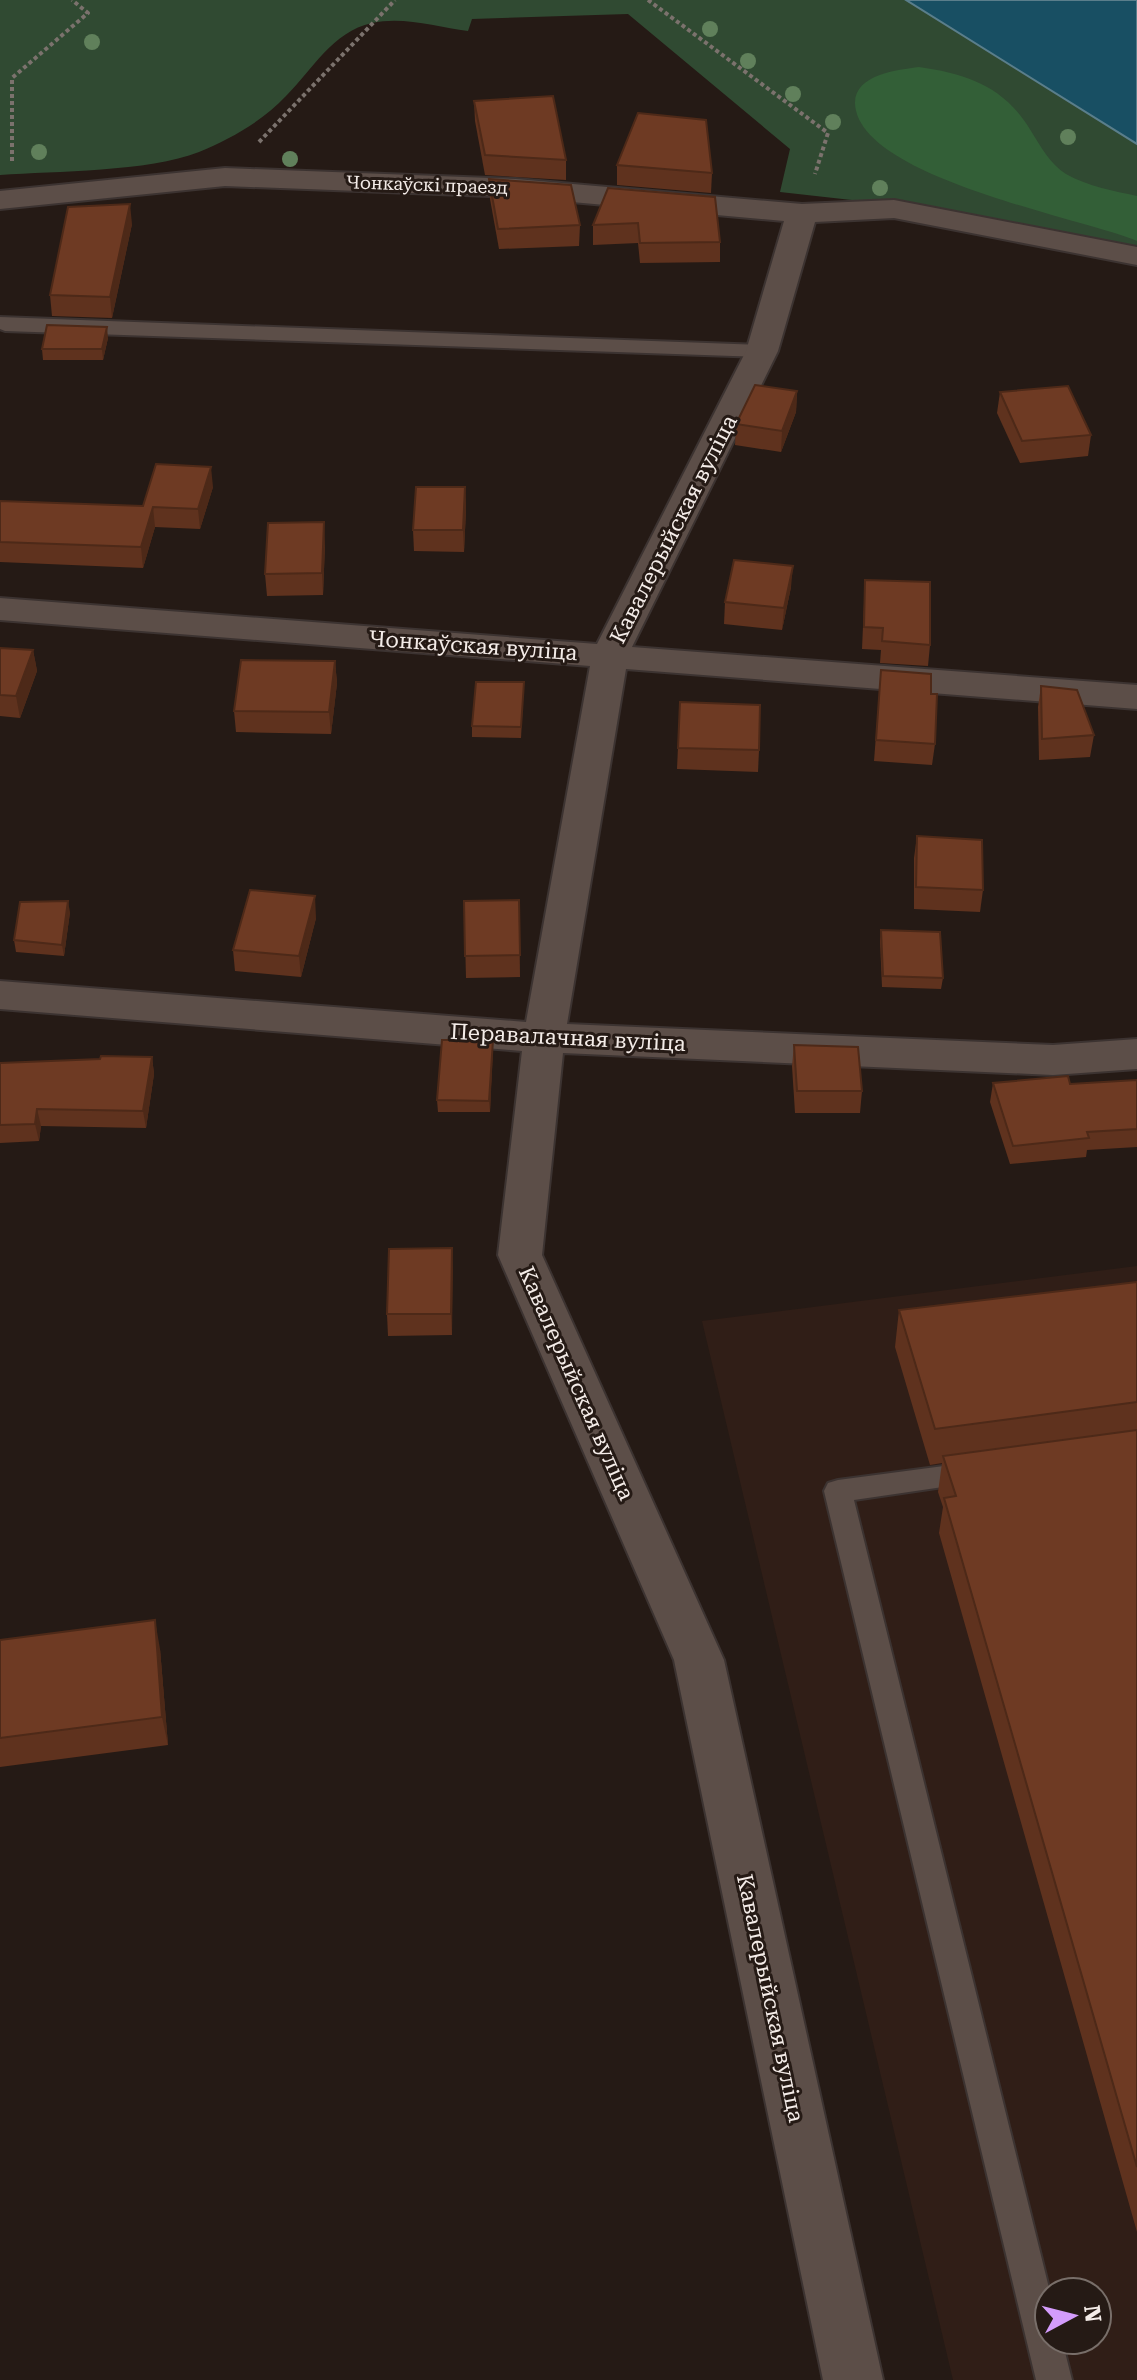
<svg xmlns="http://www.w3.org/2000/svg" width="1137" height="2380" font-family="'Roboto Serif',serif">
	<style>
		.built { fill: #301e17; fill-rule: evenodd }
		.green { fill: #304a32 }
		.forest { fill: #335f37 }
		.water { fill: #184f63; stroke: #5a7e8b; stroke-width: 2 }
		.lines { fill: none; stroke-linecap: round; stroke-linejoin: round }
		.service-casing { stroke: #3c3331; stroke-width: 4 }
		.minor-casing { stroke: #3c3331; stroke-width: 4 }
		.path { stroke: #7b726d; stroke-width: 4; stroke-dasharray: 4 3; stroke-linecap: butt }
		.service { fill: #5c4e48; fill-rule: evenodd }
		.minor { fill: #5c4e48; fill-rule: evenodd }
		.tree { fill: #60805b }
		.wall { fill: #5f321e }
		.shaded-wall { fill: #4d2918 }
		.building { fill: #6e3a23; stroke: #4d2918; stroke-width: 2 }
		.labels { text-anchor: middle; stroke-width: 6; stroke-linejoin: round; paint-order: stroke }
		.far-street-label { font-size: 18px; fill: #f4ece8; stroke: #251a15 }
		.street-label { font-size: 22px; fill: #f4ece8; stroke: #251a15 }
	</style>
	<rect width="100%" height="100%" fill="#251a15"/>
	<path class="built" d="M 1137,1266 L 1137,2380 L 953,2380 L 702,1321 ZM 1049,2292 L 1097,2292 L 1097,2340 L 1049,2340 Z"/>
	<path class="green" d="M 0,0 L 906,0 L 1137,144 L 1137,259 L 923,208 L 780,192 L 790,149 L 628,14 L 472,19 L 468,31 C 438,27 403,16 372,23 C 332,32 313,69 286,96 C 263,121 230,139 199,152 C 148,172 56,171 0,175 Z"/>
	<path class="forest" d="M 919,67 C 968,74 1005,87 1031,131 C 1041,147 1050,164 1066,174 C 1087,186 1114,191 1137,196 L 1137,241 C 1078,217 857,177 855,103 C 855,74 898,70 919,67 Z"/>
	<polygon class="water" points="906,0 1137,0 1137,144"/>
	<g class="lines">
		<defs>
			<g id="service">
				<polygon points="0,317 762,345 772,351 762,357 5,331 0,329"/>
				<polygon points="974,1462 984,1465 988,1473 984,1481 854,1500 1050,2292 1049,2340 1062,2340 1072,2380 1036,2380 824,1491 828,1483 838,1480"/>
			</g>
			<polygon id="minor" points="225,168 516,179 802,204 894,200 1137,247 1137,265 894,218 815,222 778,351 632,647 1137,685 1137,709 626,669 567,1024 1053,1045 1137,1039 1137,1069 1053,1075 563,1053 542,1255 724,1660 883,2380 823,2380 674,1660 498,1255 522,1051 0,1009 0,981 526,1022 590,666 0,620 0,598 597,644 746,351 784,221 516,197 225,186 0,209 0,191"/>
		</defs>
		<use href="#service" class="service-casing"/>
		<use href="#minor" class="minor-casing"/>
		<g class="path">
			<polyline points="648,0 828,133 815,174"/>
			<polyline points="259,142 395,0"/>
			<polyline points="12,161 12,78 88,13 72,0"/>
		</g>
		<use href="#service" class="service"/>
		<use href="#minor" class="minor"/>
	</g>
	<g class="tree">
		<circle cx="710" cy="29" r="8"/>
		<circle cx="92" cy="42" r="8"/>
		<circle cx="748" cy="61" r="8"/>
		<circle cx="793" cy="94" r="8"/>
		<circle cx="833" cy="122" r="8"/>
		<circle cx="1068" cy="137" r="8"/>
		<circle cx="39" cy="152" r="8"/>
		<circle cx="290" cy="159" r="8"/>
		<circle cx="880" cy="188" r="8"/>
	</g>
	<g class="wall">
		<polygon points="474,101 566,160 566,180 485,175 475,121"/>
		<polygon points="617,165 712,173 711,193 617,185"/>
		<polygon points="489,179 580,225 579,246 499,249 490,199"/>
		<polygon points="608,188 720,242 720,262 640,263 638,243 593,245 593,225"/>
		<polygon points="132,224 112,318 52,316 50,295"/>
		<polygon points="108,338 103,360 43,360 42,349"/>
		<polygon points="797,391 796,412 781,452 735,445 736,424"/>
		<polygon points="1000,392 1091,435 1088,456 1020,463 997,413"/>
		<polygon points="213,487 200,529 155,527 143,568 0,562 0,501 143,506"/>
		<polygon points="465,487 466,509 464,552 414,551 413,530"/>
		<polygon points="325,544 323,595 267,596 265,574"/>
		<polygon points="865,580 930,645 928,666 880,663 881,650 862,649"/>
		<polygon points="791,587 782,630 724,624 725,602"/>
		<polygon points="0,648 33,650 37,671 20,718 0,716"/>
		<polygon points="335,661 337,683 331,734 236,732 234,711"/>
		<polygon points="881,670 931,694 935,744 932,765 874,761"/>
		<polygon points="524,682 521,738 472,737 472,726"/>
		<polygon points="1041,686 1094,735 1090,757 1039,760 1038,707"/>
		<polygon points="680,702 759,750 758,772 677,769"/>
		<polygon points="917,836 983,890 980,912 914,909 914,858"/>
		<polygon points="519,900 520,977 466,978 464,901"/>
		<polygon points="70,912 64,956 16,952 14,940"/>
		<polygon points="316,918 301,977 235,971 233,950"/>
		<polygon points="881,930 943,978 941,989 882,987 880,941"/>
		<polygon points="493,1040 490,1112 438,1112 437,1100"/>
		<polygon points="794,1045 862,1091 860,1113 795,1113 792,1066"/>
		<polygon points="152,1057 154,1074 146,1128 41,1126 39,1141 0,1143 0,1063"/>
		<polygon points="1137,1080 1137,1147 1087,1150 1086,1157 1010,1164 990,1102 993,1083 1070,1084"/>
		<polygon points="452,1248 452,1335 388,1336 387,1314"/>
		<polygon points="1137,1282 1137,2232 939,1533 943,1507 938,1492 942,1463 930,1465 895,1347 899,1310"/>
		<polygon points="0,1640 160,1649 168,1745 0,1767"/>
	</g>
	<g class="shaded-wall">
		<polygon points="130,204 132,224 112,318 110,297"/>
		<polygon points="107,327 108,338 103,360 102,349"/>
		<polygon points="797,391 796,412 781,452 782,431"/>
		<polygon points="211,467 213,487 200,529 198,509"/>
		<polygon points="465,487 466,509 464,552 463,530"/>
		<polygon points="153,507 155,527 143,568 141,547"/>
		<polygon points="324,522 325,544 323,595 322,573"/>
		<polygon points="793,566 791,587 782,630 784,608"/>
		<polygon points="33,650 37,671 20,718 16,696"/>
		<polygon points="335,661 337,683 331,734 329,712"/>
		<polygon points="315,896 316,918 301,977 299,956"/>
		<polygon points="68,901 70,912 64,956 62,945"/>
		<polygon points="493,1040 493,1052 490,1112 489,1101"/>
		<polygon points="152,1057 154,1074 146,1128 143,1111"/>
		<polygon points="37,1109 41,1126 39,1141 35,1124"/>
		<polygon points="452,1248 453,1270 452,1335 451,1314"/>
		<polygon points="155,1620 160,1649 168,1745 162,1717"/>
	</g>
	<g class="building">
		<polygon points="553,96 566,160 485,155 474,101"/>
		<polygon points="638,113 706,120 712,173 617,165"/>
		<polygon points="489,179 571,185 580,225 498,229"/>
		<polygon points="608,188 715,197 720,242 640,243 638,223 593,225"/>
		<polygon points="130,204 110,297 50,295 68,207"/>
		<polygon points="47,325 107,327 102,349 42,349"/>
		<polygon points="755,385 797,391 782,431 736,424"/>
		<polygon points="1068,386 1091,435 1022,441 1000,392"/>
		<polygon points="156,464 211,467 198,509 153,507 141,547 0,542 0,501 143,506"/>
		<polygon points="416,487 465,487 463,530 413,530"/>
		<polygon points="324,522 322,573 265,574 268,523"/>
		<polygon points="734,560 793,566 784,608 725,602"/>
		<polygon points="865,580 930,582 930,645 882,641 883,628 864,627"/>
		<polygon points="0,648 33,650 16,696 0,695"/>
		<polygon points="241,660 335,661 329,712 234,711"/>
		<polygon points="881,670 931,674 931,694 937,694 935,744 876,740"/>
		<polygon points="476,682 524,682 521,727 472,726"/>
		<polygon points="1041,686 1077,690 1094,735 1042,739"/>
		<polygon points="680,702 760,705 759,750 678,748"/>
		<polygon points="917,836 982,840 983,890 916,887"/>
		<polygon points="250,890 315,896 299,956 233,950"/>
		<polygon points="519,900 520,955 465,956 464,901"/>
		<polygon points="68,901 62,945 14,940 20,902"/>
		<polygon points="881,930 940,932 943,978 883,976"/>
		<polygon points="442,1040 493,1040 489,1101 437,1100"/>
		<polygon points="794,1045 858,1047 862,1091 797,1091"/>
		<polygon points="101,1056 152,1057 143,1111 37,1109 35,1124 0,1125 0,1063 100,1059"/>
		<polygon points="1068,1076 1070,1084 1137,1080 1137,1129 1087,1132 1089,1138 1013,1146 993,1083"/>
		<polygon points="452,1248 451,1314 387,1314 389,1249"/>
		<polygon points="1137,1282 1137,1402 935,1429 899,1310"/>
		<polygon points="1137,1430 1137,2167 944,1498 956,1496 943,1456"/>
		<polygon points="155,1620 162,1717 0,1738 0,1640"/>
	</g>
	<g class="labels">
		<g class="far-street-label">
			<text transform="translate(427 185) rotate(2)" y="6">Чонкаўскі праезд</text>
		</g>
		<g class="street-label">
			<text transform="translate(673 529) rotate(-63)" y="8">Кавалерыйская вуліца</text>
			<text transform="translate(473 645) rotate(4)" y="8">Чонкаўская вуліца</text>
			<text transform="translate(568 1037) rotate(3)" y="8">Перавалачная вуліца</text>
			<text transform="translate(577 1383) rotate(66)" y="8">Кавалерыйская вуліца</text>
			<text transform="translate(771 1998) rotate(78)" y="8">Кавалерыйская вуліца</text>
		</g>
	</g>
	<g transform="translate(1073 2316) rotate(83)"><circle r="38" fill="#251a15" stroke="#786e69" stroke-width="2"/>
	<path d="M0-6L14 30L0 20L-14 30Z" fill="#d49cfc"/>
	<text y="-12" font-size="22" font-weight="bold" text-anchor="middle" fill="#f4ece8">N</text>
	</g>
</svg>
